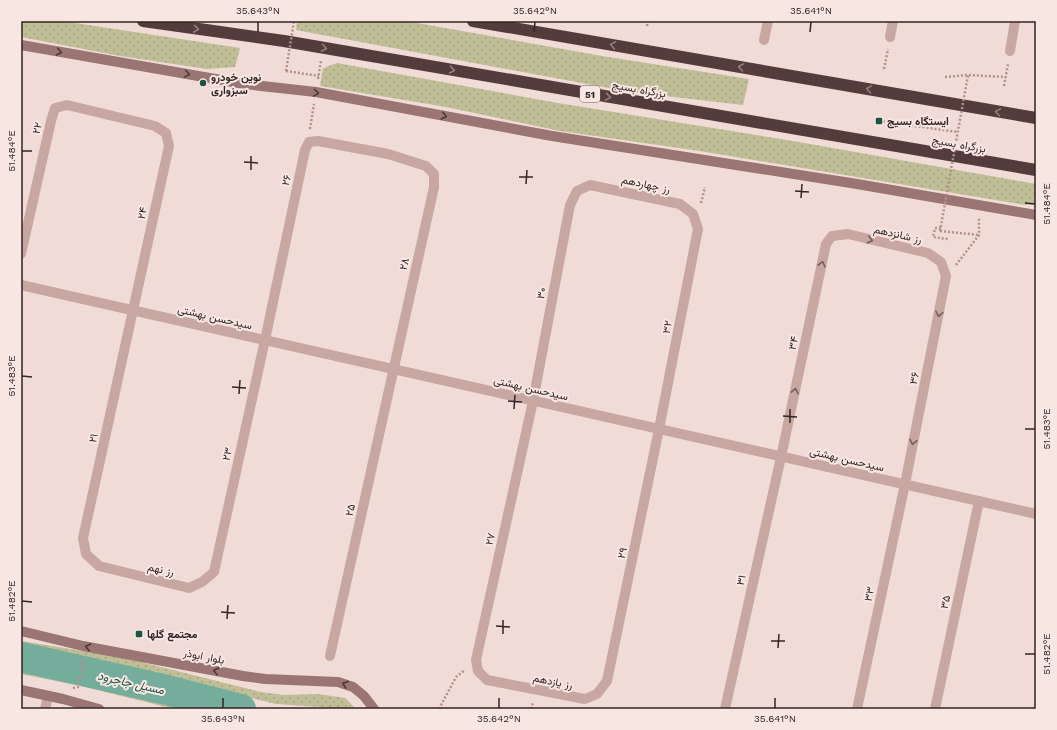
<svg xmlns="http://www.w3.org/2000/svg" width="1057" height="730" font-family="'Work Sans',Vazirmatn,sans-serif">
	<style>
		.grass { fill: url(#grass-dots) }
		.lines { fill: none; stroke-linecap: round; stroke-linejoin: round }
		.river { stroke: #75ad9c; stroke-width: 30 }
		.path { stroke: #b3908d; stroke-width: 2.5; stroke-dasharray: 2 2; stroke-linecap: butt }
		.street { stroke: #c8a7a2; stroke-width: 10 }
		.secondary { stroke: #9b7574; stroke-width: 10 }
		.highway { stroke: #543c3c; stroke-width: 12 }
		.path-bridge { stroke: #b3908d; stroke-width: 2.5; stroke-dasharray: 2 2; stroke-linecap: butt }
		.oneway { stroke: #96807e }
		.oneway2 { stroke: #4c3939 }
		.oneway3 { stroke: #76605d }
		.ticks { fill: none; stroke: #322525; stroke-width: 1.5 }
		.poi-dot { fill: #1b5344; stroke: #f8e6e2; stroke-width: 1.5 }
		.labels { text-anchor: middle; stroke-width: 4; stroke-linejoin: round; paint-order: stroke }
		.shield { fill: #f8e6e2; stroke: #6d5f5e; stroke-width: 1 }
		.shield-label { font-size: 10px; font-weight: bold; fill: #322525 }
		.poi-label { font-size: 11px; font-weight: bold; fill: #322525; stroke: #f8e6e2; text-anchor: start }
		.street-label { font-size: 11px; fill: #322525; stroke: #f8e6e2 }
		.water-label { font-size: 12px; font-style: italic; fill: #1b5344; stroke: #f8e6e2 }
		.neatline { fill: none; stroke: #322525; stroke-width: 1.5 }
		.ticks-label { font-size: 10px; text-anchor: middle; fill: #322525 }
	</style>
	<defs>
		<pattern id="grass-dots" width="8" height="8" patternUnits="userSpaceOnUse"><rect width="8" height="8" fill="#bfbe97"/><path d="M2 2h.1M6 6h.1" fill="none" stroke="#a5a382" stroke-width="1.8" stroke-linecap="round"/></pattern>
	</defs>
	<rect width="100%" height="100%" fill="#f0dbd6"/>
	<g class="grass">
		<polygon points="21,21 62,21 240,48 235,67 207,69 120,56 21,37"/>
		<polygon points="297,21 406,21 608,57 749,79 743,105 630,92 296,30"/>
		<polygon points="337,63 558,103 793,141 1036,184 1036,204 1025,205 700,151 560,131 446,107 320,86 323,68"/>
		<polygon points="21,641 121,657 261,692 284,695 319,694 345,698 356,709 335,709 333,708 276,704 198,685 116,686 209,709 174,709 81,686 21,674"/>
	</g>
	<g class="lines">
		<polyline class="river" points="21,657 167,690 241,709"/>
		<g class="path">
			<polyline points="647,26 648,21"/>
			<polyline points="884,69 888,49"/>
			<polyline points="286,71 319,76"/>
			<polyline points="945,77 968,75 1006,77"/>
			<polyline points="318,79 321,61"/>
			<polyline points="1004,86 1008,64"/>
			<polyline points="879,121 958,132"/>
			<polyline points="310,129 314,104"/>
			<polyline points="701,203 705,187"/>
			<polyline points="941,228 935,228 933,237 948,239"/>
			<polyline points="940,231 979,235"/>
			<polyline points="956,265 979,235 979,218"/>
			<polyline points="73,688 78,687 84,661 83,659"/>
			<polyline points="439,709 456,677 465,670"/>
			<polyline points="531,709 533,702"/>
		</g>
		<g class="street">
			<polyline points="890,37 893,21"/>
			<polyline points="764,40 768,21"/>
			<polyline points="1010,51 1015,21"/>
			<polygon points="590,185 680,204 693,214 698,229 659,429 607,681 597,694 585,699 487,680 478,671 476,660 533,401 570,205 577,191"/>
			<polyline points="21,254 51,121 55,108 67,105 155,126 166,133 169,146 83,538 86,554 99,566 189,588 202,582 214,572 265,340 305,150 309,142 318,141 388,154 426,166 434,174 434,187 330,656"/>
			<polyline points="21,285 1036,514"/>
			<polyline points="45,709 48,696"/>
			<polyline points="725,709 781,457 826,244 832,236 848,234 928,253 941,262 946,276 905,484 857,709"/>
			<polyline points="935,709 979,501"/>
		</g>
		<g class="secondary">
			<polyline points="21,45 244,84 316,92 552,136 857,184 1036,215"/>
			<polyline points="21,631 83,646 243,676 265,679 338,682 353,687 364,696 374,709"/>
			<polyline points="21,690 63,699 99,709"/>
		</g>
		<g class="highway">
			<polyline points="143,21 284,41 1036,170"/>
			<polyline points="473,21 1036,118"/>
		</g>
		<g class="path-bridge">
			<polyline points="286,71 294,21"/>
			<polyline points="940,231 968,75"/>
		</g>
	</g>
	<defs><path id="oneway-chevron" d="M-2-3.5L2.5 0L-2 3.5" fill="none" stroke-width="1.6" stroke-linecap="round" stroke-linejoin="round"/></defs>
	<g class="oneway">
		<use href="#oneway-chevron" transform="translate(196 29) rotate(8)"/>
		<use href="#oneway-chevron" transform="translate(613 45) rotate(-170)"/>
		<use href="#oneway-chevron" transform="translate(324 48) rotate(10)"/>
		<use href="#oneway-chevron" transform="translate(741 67) rotate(-170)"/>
		<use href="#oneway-chevron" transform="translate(452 70) rotate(10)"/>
		<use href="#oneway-chevron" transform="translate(869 89) rotate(-170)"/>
		<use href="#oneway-chevron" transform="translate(608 97) rotate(10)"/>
		<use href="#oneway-chevron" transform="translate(998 112) rotate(-170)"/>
	</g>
	<g class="oneway2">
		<use href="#oneway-chevron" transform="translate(59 52) rotate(11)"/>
		<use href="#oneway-chevron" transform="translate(187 74) rotate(10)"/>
		<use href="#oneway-chevron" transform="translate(316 93) rotate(9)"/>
		<use href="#oneway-chevron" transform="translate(444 116) rotate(11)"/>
		<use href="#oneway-chevron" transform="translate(88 647) rotate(-169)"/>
		<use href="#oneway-chevron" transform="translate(216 671) rotate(-169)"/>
		<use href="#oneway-chevron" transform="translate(345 684) rotate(-160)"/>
	</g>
	<g class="oneway3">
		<use href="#oneway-chevron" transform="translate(870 240) rotate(13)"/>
		<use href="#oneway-chevron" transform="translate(822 264) rotate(-78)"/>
		<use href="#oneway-chevron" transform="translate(939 314) rotate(101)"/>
		<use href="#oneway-chevron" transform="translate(795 391) rotate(-78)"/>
		<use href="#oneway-chevron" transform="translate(913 442) rotate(101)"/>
	</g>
	<path class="ticks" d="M 258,32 L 258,22M 534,32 L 535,22M 810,32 L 811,22M 22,151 L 32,151M 244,162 L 258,163M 251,170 L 251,156M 519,177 L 533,177M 526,184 L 527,170M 795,191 L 809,192M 801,198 L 802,184M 1025,203 L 1035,204M 22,376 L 32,377M 232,387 L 246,388M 239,394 L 240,380M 508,401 L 522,402M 514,409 L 515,395M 783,416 L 797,417M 790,423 L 790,409M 1025,429 L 1035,429M 22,601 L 32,602M 221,612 L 235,613M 227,619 L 228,605M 496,626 L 510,627M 503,634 L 503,620M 771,641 L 785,641M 778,648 L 779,634M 1025,654 L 1035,654M 223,708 L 223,698M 499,708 L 499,698M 775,708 L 775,698"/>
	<g class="poi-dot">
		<circle cx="203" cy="83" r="4"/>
		<rect x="875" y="117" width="8" height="8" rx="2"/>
		<rect x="135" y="630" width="8" height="8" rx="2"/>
	</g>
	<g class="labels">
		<rect class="shield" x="580" y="86" width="20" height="16" rx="3"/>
		<g class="shield-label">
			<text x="590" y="98">51</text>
		</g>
		<g class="poi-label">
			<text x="211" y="81">نوین خودرو<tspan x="211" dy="13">سبزواری</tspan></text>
			<text x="887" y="125">ایستگاه بسیج</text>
			<text x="147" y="638">مجتمع گلها</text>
		</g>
		<g class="street-label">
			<text transform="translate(639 89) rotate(10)" y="4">بزرگراه بسیج</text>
			<text transform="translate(37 128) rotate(-77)" y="4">۲۲</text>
			<text transform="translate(959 144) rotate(10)" y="4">بزرگراه بسیج</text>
			<text transform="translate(286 180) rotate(-78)" y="4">۲۶</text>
			<text transform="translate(646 184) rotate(12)" y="4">رز چهاردهم</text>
			<text transform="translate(142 213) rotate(-78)" y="4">۲۴</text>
			<text transform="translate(898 234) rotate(13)" y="4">رز شانزدهم</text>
			<text transform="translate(404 264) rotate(-77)" y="4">۲۸</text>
			<text transform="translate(541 293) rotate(-80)" y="4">۳۰</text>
			<text transform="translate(215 317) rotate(13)" y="4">سیدحسن بهشتی</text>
			<text transform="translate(667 327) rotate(-79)" y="4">۳۲</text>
			<text transform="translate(793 343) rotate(-78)" y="4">۳۴</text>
			<text transform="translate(914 378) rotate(-79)" y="4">۳۶</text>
			<text transform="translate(531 388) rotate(13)" y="4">سیدحسن بهشتی</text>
			<text transform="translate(93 438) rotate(-77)" y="4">۲۱</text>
			<text transform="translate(227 454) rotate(-78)" y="4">۲۳</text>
			<text transform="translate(847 459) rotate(13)" y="4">سیدحسن بهشتی</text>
			<text transform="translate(350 510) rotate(-77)" y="4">۲۵</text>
			<text transform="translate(490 539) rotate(-77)" y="4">۲۷</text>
			<text transform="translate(622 553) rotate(-78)" y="4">۲۹</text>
			<text transform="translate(161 569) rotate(13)" y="4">رز نهم</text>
			<text transform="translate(741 580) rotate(-77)" y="4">۳۱</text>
			<text transform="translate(869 594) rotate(-78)" y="4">۳۳</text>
			<text transform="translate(945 602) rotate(-78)" y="4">۳۵</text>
			<text transform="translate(204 656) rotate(11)" y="4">بلوار ابوذر</text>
			<text transform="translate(553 681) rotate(11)" y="4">رز یازدهم</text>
		</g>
		<g class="water-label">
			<text transform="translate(131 683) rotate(13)" y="4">مسیل جاجرود</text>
		</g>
	</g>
	<rect width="1057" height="730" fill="none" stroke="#f8e6e2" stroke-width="44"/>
	<rect x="22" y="22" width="1013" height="686" class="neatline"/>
	<g class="ticks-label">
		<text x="258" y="14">35.643°N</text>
		<text x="535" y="14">35.642°N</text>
		<text x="811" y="14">35.641°N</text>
		<text transform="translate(11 151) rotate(-90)" y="4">51.484°E</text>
		<text transform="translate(1046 204) rotate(-90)" y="4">51.484°E</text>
		<text transform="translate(11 376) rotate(-90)" y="4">51.483°E</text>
		<text transform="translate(1046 429) rotate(-90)" y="4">51.483°E</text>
		<text transform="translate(11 601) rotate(-90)" y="4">51.482°E</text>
		<text transform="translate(1046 654) rotate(-90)" y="4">51.482°E</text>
		<text x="223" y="722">35.643°N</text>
		<text x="499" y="722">35.642°N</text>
		<text x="775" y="722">35.641°N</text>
	</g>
</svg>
